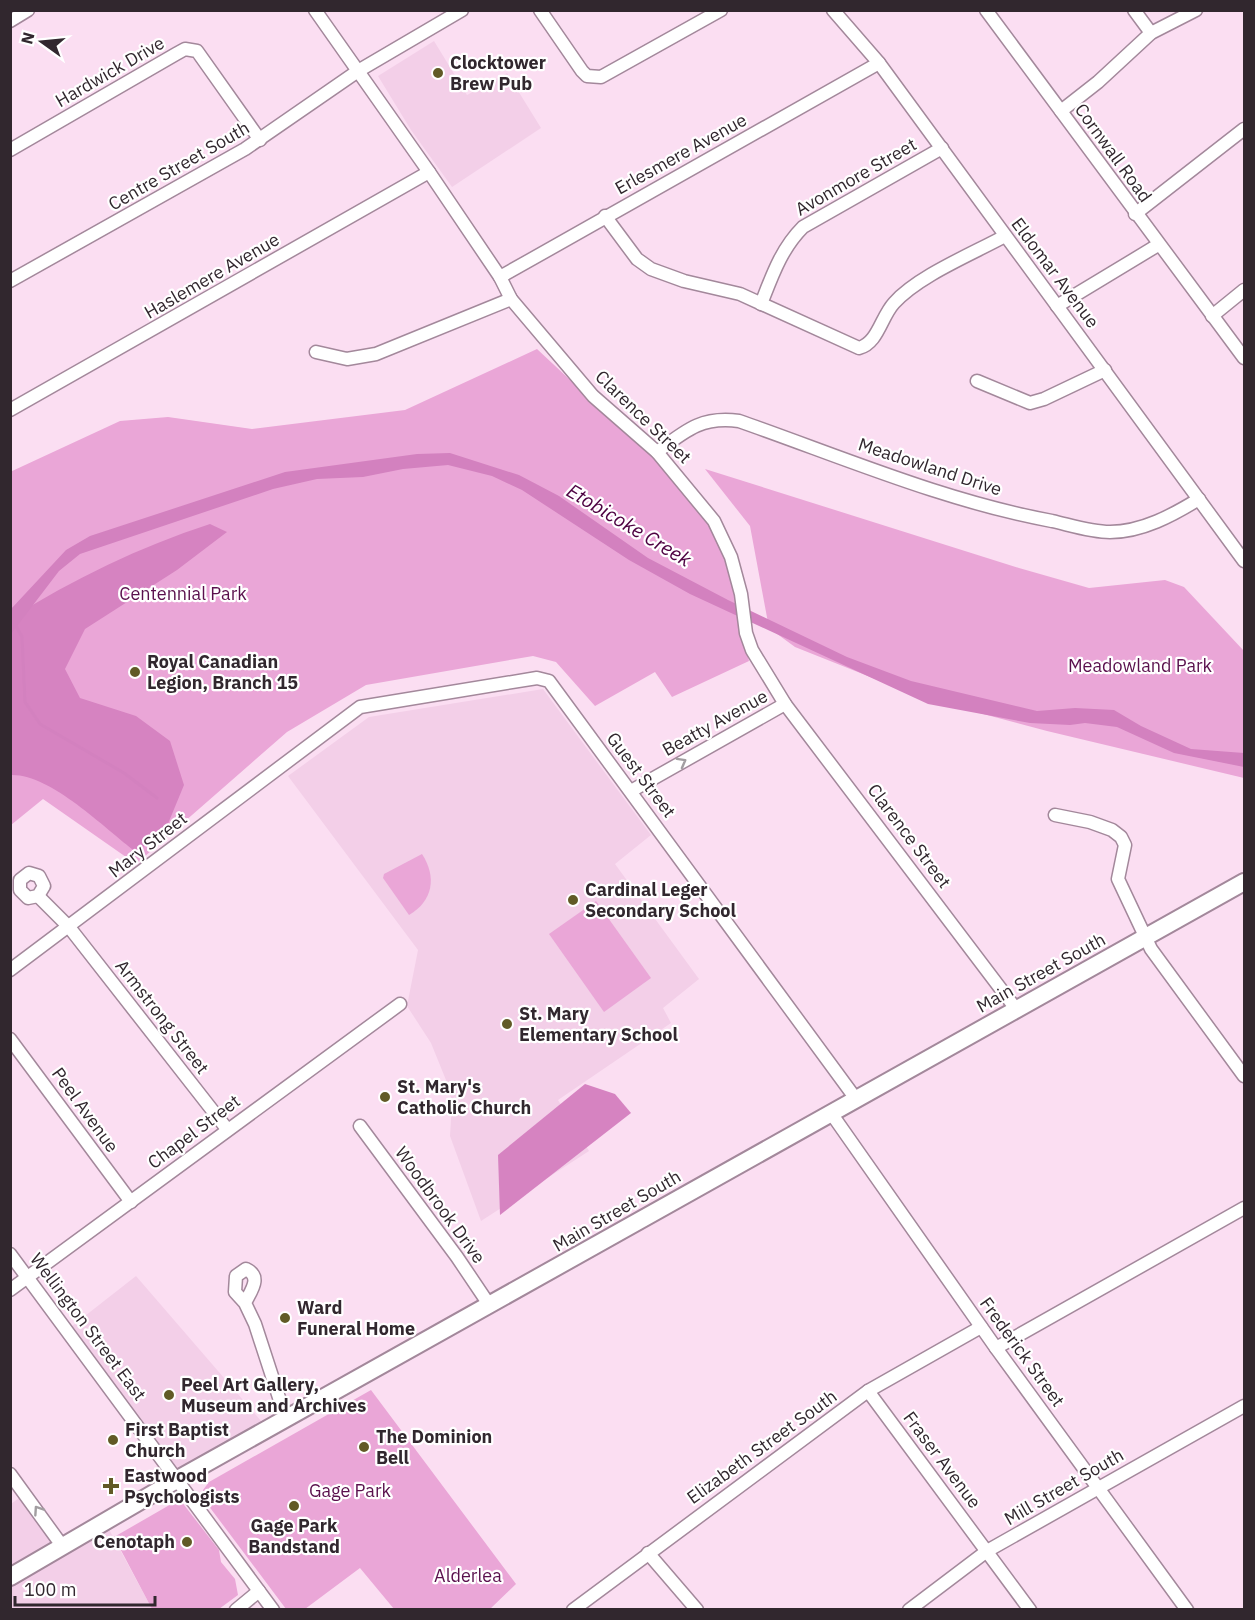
<svg xmlns="http://www.w3.org/2000/svg" width="1255" height="1620" font-family="'IBM Plex Sans',sans-serif">
	<style>
		.built { fill: #f3cfe8 }
		.green { fill: #eaa6d7 }
		.forest { fill: #d683c1 }
		.water { fill: #d381bf }
		.lines { fill: none; stroke-linecap: round; stroke-linejoin: round }
		.stream { stroke: #d381bf; stroke-width: 3 }
		.minor-casing { stroke: #a3889b; stroke-width: 15 }
		.major-casing { stroke: #a3889b; stroke-width: 20 }
		.minor { stroke: #fff; stroke-width: 12 }
		.major { stroke: #fff; stroke-width: 16 }
		.oneway { stroke: #a29ea1 }
		.poi-dot { fill: #615a26; stroke: #fff; stroke-width: 2 }
		.labels { text-anchor: middle; stroke-width: 4.5; stroke-linejoin: round; paint-order: stroke }
		.poi-label { font-size: 18px; font-weight: bold; fill: #31272e; stroke: #fff; text-anchor: start }
		.street-label { font-size: 18px; fill: #31272e; stroke: #fff }
		.park-label { font-size: 18px; fill: #5a104d; stroke: #fff }
		.water-label { font-size: 20px; font-style: italic; fill: #4e0242; stroke: #fff }
	</style>
	<rect width="100%" height="100%" fill="#fbdef2"/>
	<g class="built">
		<polygon points="434,41 467,95 507,73 541,128 452,187 411,130 378,76"/>
		<polygon points="543,689 651,835 615,864 699,979 663,1008 671,1023 558,1100 589,1151 481,1221 450,1136 452,1103 448,1085 431,1043 407,1006 418,950 288,776 369,717"/>
		<polygon points="136,1276 268,1429 178,1479 67,1330"/>
		<polygon points="26,1493 63,1547 105,1522 152,1609 11,1609 11,1504"/>
	</g>
	<g class="green">
		<polygon points="537,349 662,466 717,532 734,576 740,626 749,661 672,697 655,672 595,706 556,662 533,656 366,685 287,732 136,864 43,799 11,825 10,472 120,421 168,417 252,429 405,410"/>
		<polygon points="705,469 1019,568 1089,588 1165,580 1184,587 1244,651 1244,778 1047,731 923,698 795,647 769,628 750,526"/>
		<path d="M 422,854 C 437,877 433,901 409,915 L 383,878 L 384,874 Z"/>
		<polygon points="596,901 651,978 604,1012 549,934"/>
		<polygon points="371,1390 516,1584 490,1609 394,1609 360,1568 305,1609 286,1609 205,1501 203,1490 209,1482"/>
		<polygon points="181,1501 219,1550 221,1562 235,1579 238,1595 219,1609 152,1609 114,1537 173,1503"/>
	</g>
	<g class="forest">
		<path d="M 210,524 L 227,532 L 177,570 L 85,629 L 65,669 L 80,698 L 136,716 L 170,741 L 184,785 L 165,831 L 136,852 C 104,828 51,774 11,775 L 11,618 C 74,579 139,547 210,524 Z"/>
		<polygon points="585,1084 615,1094 631,1113 500,1215 498,1155"/>
	</g>
	<polygon class="water" points="450,453 519,475 559,496 648,558 728,600 847,657 911,681 1037,711 1075,708 1114,710 1141,726 1191,749 1244,753 1244,767 1174,753 1117,727 1085,723 1070,725 1030,723 928,704 690,594 629,560 522,490 492,476 448,465 403,469 363,477 317,479 273,489 80,554 59,571 11,634 11,609 66,550 90,536 285,472 417,454"/>
	<g class="lines">
		<polyline class="stream" points="15,624 22,637 25,702 40,724 124,773 157,798"/>
		<defs>
			<g id="minor">
				<polyline points="315,10 429,172 500,277 511,299 593,396 657,452 714,521 731,557 741,594 746,633 752,650 785,704 1016,1009"/>
				<polyline points="540,10 582,71 587,76 601,77 721,10"/>
				<polyline points="833,10 879,63 1244,561"/>
				<polyline points="986,10 1244,358"/>
				<polyline points="1134,10 1151,33"/>
				<polyline points="10,21 28,10"/>
				<polyline points="1061,111 1098,82 1151,33 1196,10"/>
				<polyline points="10,150 176,54 185,49 197,51 260,140"/>
				<polyline points="1135,214 1244,129"/>
				<path d="M 605,216 L 637,259 L 651,269 L 684,281 L 740,294 L 859,348 C 878,343 881,317 894,303 C 918,276 972,254 1005,236"/>
				<polyline points="500,277 879,63"/>
				<polyline points="10,281 245,149 358,71 462,10"/>
				<path d="M 761,304 C 772,276 781,249 803,227 L 942,148"/>
				<polyline points="1057,306 1158,245"/>
				<polyline points="1212,316 1244,290"/>
				<polyline points="316,352 347,359 376,354 511,299"/>
				<polyline points="977,381 1030,403 1044,399 1105,370"/>
				<polyline points="10,410 429,172"/>
				<path d="M 657,452 C 686,430 702,416 739,421 C 842,457 944,501 1052,521 C 1070,525 1091,532 1110,532 C 1142,532 1173,515 1199,499"/>
				<polyline points="631,791 785,704"/>
				<polyline points="1055,815 1090,822 1112,830 1121,837 1125,845 1118,879 1151,949 1244,1076"/>
				<polygon points="29,873 39,876 44,886 38,896 28,898 20,890 20,880"/>
				<polyline points="38,896 69,927 227,1129"/>
				<polyline points="10,970 360,707 537,678 549,681 856,1099"/>
				<polyline points="10,1039 131,1202"/>
				<polyline points="831,1113 996,1348 1187,1610"/>
				<polyline points="360,1126 457,1257 490,1306"/>
				<polyline points="10,1254 273,1610"/>
				<polyline points="10,1290 400,1004"/>
				<path d="M 245,1303 C 250,1292 263,1277 246,1269 L 236,1276 L 235,1292 L 245,1303 L 255,1324 L 286,1419"/>
				<polyline points="996,1348 1244,1208"/>
				<polyline points="868,1391 1030,1610"/>
				<polyline points="10,1474 63,1547"/>
				<polyline points="648,1553 697,1610"/>
				<polyline points="236,1610 259,1591"/>
				<polyline points="573,1610 868,1391 981,1327"/>
				<polyline points="909,1610 987,1551 1244,1406"/>
			</g>
			<polyline id="major" points="10,1577 178,1479 1244,882"/>
		</defs>
		<use href="#minor" class="minor-casing"/>
		<use href="#major" class="major-casing"/>
		<use href="#minor" class="minor"/>
		<use href="#major" class="major"/>
	</g>
	<defs><path id="oneway-chevron" d="M-2-3.5L2.5 0L-2 3.5" fill="none" stroke-width="1.6" stroke-linecap="round" stroke-linejoin="round" transform="scale(1.5)"/></defs>
	<g class="oneway">
		<use href="#oneway-chevron" transform="translate(682 762) rotate(-29)"/>
		<use href="#oneway-chevron" transform="translate(38 1510) rotate(-124)"/>
	</g>
	<g class="poi-dot">
		<circle cx="438" cy="73" r="6"/>
		<circle cx="135" cy="672" r="6"/>
		<circle cx="573" cy="900" r="6"/>
		<circle cx="507" cy="1024" r="6"/>
		<circle cx="385" cy="1097" r="6"/>
		<circle cx="285" cy="1318" r="6"/>
		<circle cx="169" cy="1395" r="6"/>
		<circle cx="113" cy="1440" r="6"/>
		<circle cx="364" cy="1447" r="6"/>
		<path d="M108 1477h6v6h6v6h-6v6h-6v-6h-6v-6h6z"/>
		<circle cx="294" cy="1506" r="6"/>
		<circle cx="187" cy="1542" r="6"/>
	</g>
	<g class="labels">
		<g class="poi-label">
			<text x="450" y="69">Clocktower<tspan x="450" dy="21">Brew Pub</tspan></text>
			<text x="147" y="668">Royal Canadian<tspan x="147" dy="21">Legion, Branch 15</tspan></text>
			<text x="585" y="896">Cardinal Leger<tspan x="585" dy="21">Secondary School</tspan></text>
			<text x="519" y="1020">St. Mary<tspan x="519" dy="21">Elementary School</tspan></text>
			<text x="397" y="1093">St. Mary's<tspan x="397" dy="21">Catholic Church</tspan></text>
			<text x="297" y="1314">Ward<tspan x="297" dy="21">Funeral Home</tspan></text>
			<text x="181" y="1391">Peel Art Gallery,<tspan x="181" dy="21">Museum and Archives</tspan></text>
			<text x="125" y="1436">First Baptist<tspan x="125" dy="21">Church</tspan></text>
			<text x="376" y="1443">The Dominion<tspan x="376" dy="21">Bell</tspan></text>
			<text x="124" y="1482">Eastwood<tspan x="124" dy="21">Psychologists</tspan></text>
			<text x="294" y="1532" text-anchor="middle">Gage Park<tspan x="294" dy="21">Bandstand</tspan></text>
			<text x="175" y="1548" text-anchor="end">Cenotaph</text>
		</g>
		<g class="street-label">
			<text transform="translate(110 72) rotate(-30)" y="6">Hardwick Drive</text>
			<text transform="translate(1113 153) rotate(54)" y="6">Cornwall Road</text>
			<text transform="translate(681 154) rotate(-29)" y="6">Erlesmere Avenue</text>
			<text transform="translate(179 166) rotate(-30)" y="6">Centre Street South</text>
			<text transform="translate(856 177) rotate(-30)" y="6">Avonmore Street</text>
			<text transform="translate(1055 273) rotate(53)" y="6">Eldomar Avenue</text>
			<text transform="translate(212 276) rotate(-30)" y="6">Haslemere Avenue</text>
			<text transform="translate(643 417) rotate(44)" y="6">Clarence Street</text>
			<text transform="translate(930 467) rotate(18)" y="6">Meadowland Drive</text>
			<text transform="translate(715 723) rotate(-29)" y="6">Beatty Avenue</text>
			<text transform="translate(641 775) rotate(53)" y="6">Guest Street</text>
			<text transform="translate(909 836) rotate(53)" y="6">Clarence Street</text>
			<text transform="translate(148 845) rotate(-38)" y="6">Mary Street</text>
			<text transform="translate(1041 973) rotate(-29)" y="6">Main Street South</text>
			<text transform="translate(162 1017) rotate(52)" y="6">Armstrong Street</text>
			<text transform="translate(85 1110) rotate(54)" y="6">Peel Avenue</text>
			<text transform="translate(194 1132) rotate(-37)" y="6">Chapel Street</text>
			<text transform="translate(440 1205) rotate(54)" y="6">Woodbrook Drive</text>
			<text transform="translate(617 1211) rotate(-30)" y="6">Main Street South</text>
			<text transform="translate(88 1327) rotate(53)" y="6">Wellington Street East</text>
			<text transform="translate(1022 1352) rotate(54)" y="6">Frederick Street</text>
			<text transform="translate(762 1447) rotate(-36)" y="6">Elizabeth Street South</text>
			<text transform="translate(942 1460) rotate(53)" y="6">Fraser Avenue</text>
			<text transform="translate(1064 1487) rotate(-30)" y="6">Mill Street South</text>
		</g>
		<g class="park-label">
			<text x="183" y="600">Centennial Park</text>
			<text x="1140" y="672">Meadowland Park</text>
			<text x="350" y="1497">Gage Park</text>
			<text x="468" y="1582">Alderlea</text>
		</g>
		<g class="water-label">
			<text transform="translate(629 525) rotate(31)" y="7">Etobicoke Creek</text>
		</g>
	</g>
	<rect width="1255" height="1620" fill="none" stroke="#31272e" stroke-width="24"/>
	<g transform="translate(42 42) rotate(285)" stroke="#ffffff" stroke-width="4.5" paint-order="stroke">
	<path d="M0-4.5L10 22L0 15L-10 22Z" fill="#31272e"/>
	<text y="-9" font-size="16" font-weight="bold" text-anchor="middle" fill="#31272e">N</text>
	</g>
	<path d="M15 1596v9h140v-9" fill="none" stroke="#31272e" stroke-width="3"/>
	<text x="24" y="1596" font-size="18" fill="#31272e" stroke="#ffffff" stroke-width="4.5" paint-order="stroke">100 m</text>
</svg>
